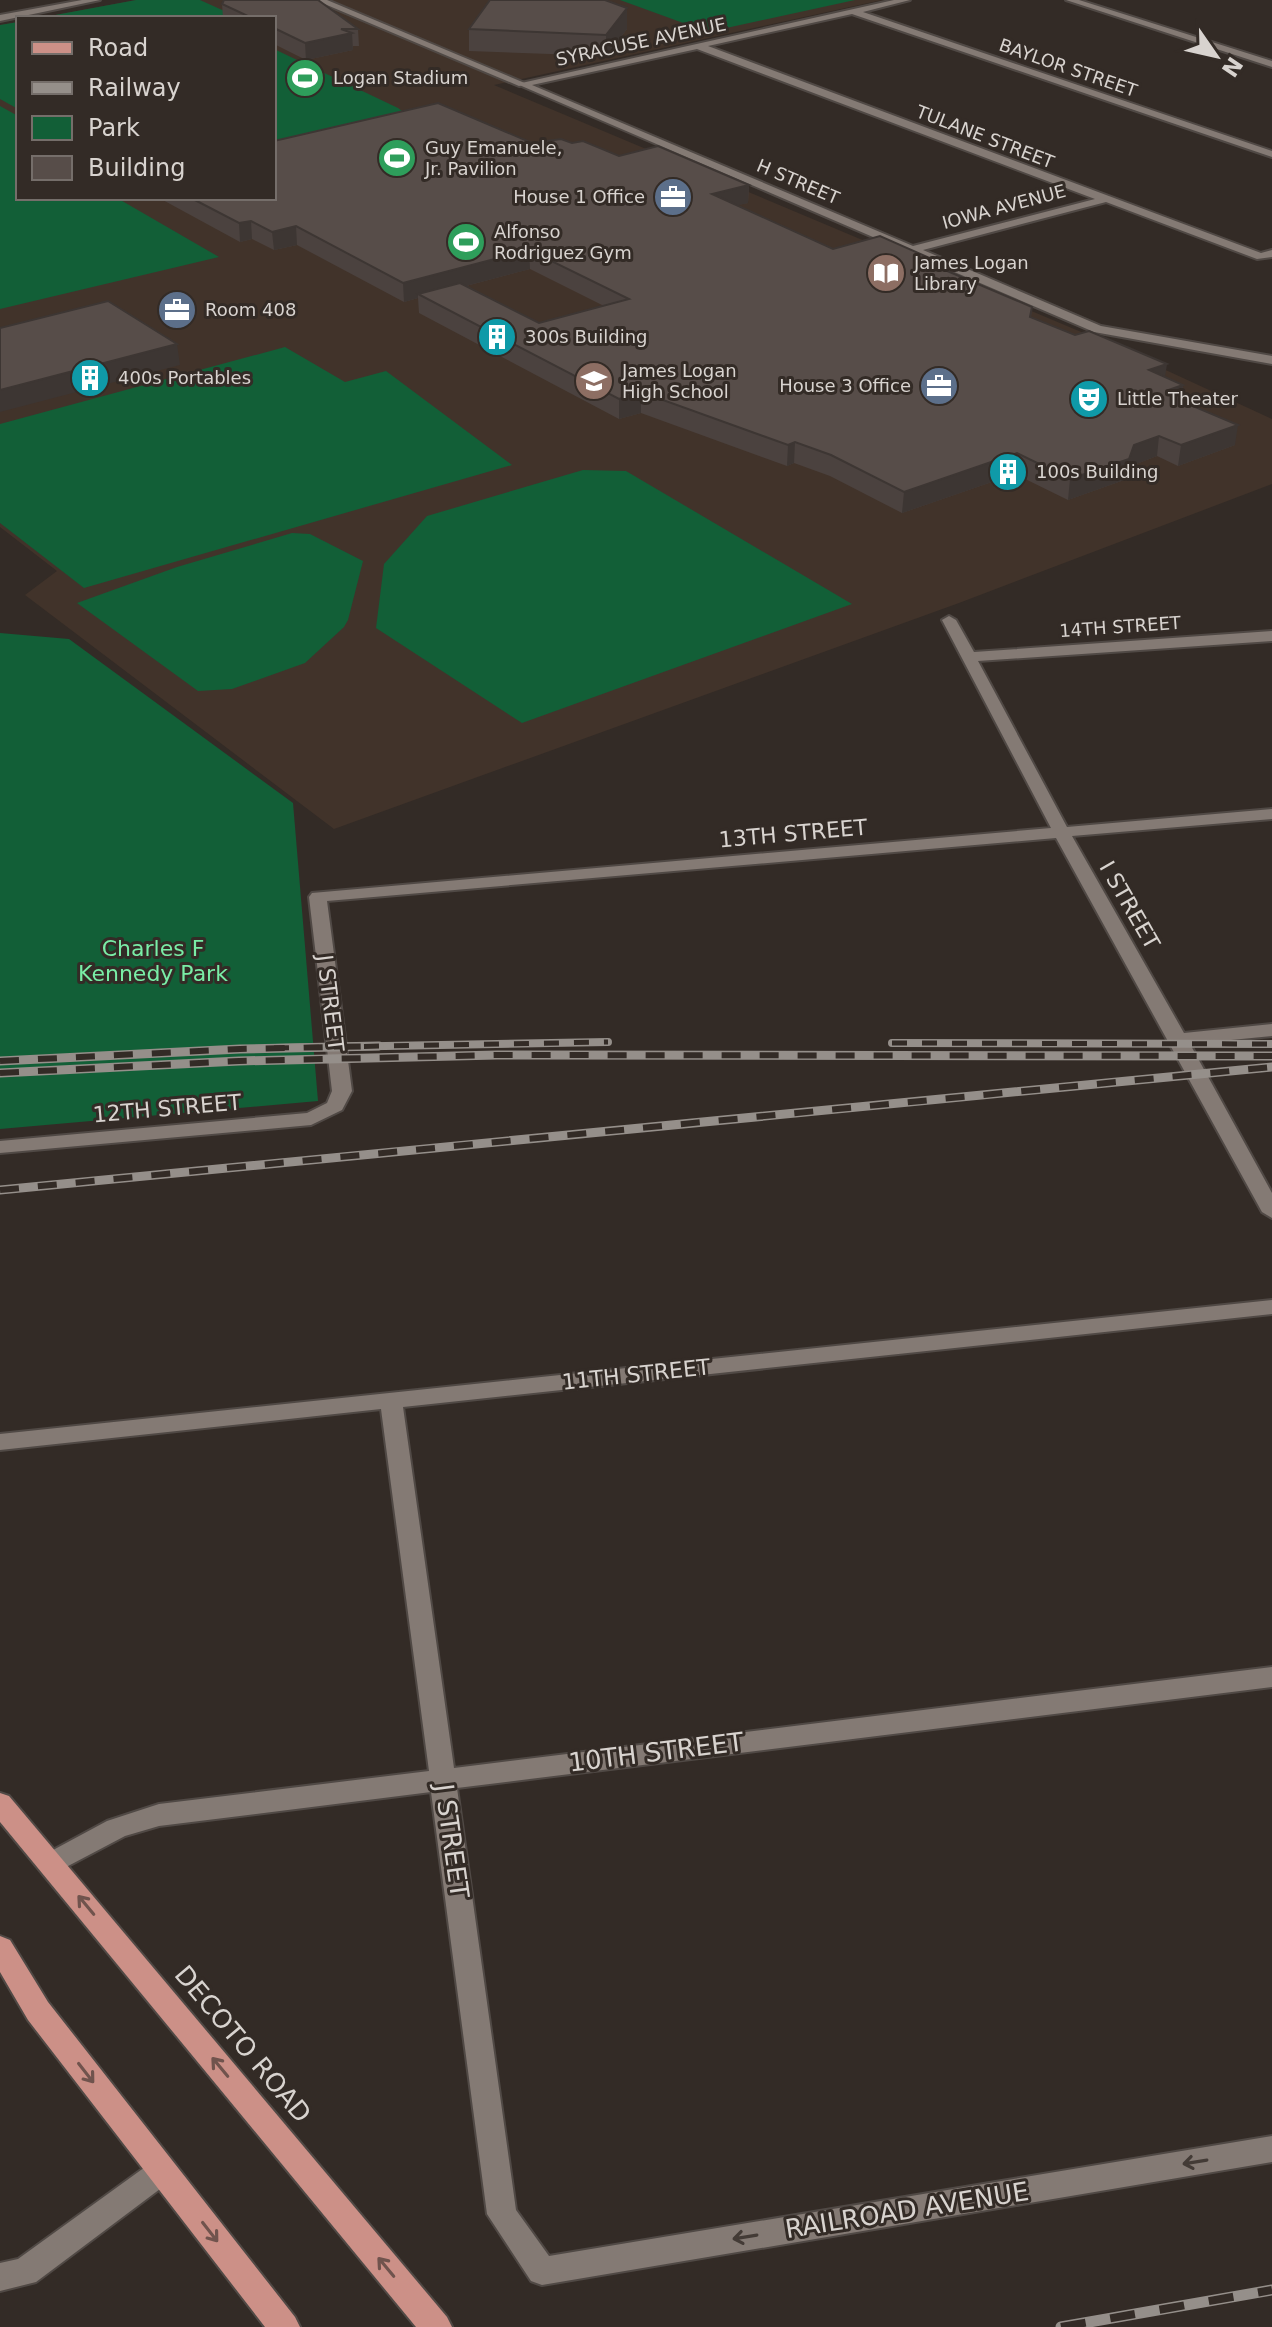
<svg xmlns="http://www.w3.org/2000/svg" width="1272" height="2327" font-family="'DejaVu Sans',sans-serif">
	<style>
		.built { fill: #41332a }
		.green { fill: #125f37 }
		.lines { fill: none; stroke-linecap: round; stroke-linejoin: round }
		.street-casing { stroke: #504945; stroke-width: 4 }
		.secondary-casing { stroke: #504945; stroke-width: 4 }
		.primary-casing { stroke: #504945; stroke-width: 4 }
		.street { fill: #847a74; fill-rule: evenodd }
		.secondary { fill: #847a74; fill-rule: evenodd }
		.primary { fill: #cc9087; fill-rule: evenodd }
		.rail-far2-casing { stroke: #958f8a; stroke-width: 8 }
		.rail-far1-casing { stroke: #958f8a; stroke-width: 9 }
		.rail-casing { stroke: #958f8a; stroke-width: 11 }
		.rail-far2 { stroke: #332b26; stroke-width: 5; stroke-dasharray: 15; stroke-linecap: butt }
		.rail-far1 { stroke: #332b26; stroke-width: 6; stroke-dasharray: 19; stroke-linecap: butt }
		.rail { stroke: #332b26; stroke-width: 8; stroke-dasharray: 25; stroke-linecap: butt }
		.wall { fill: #4b423f; fill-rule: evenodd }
		.shaded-wall { fill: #3d3633 }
		.building { fill: #574d49; stroke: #3d3633; stroke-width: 2 }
		.oneway { stroke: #70534d }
		.oneway2 { stroke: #433b36 }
		.labels { text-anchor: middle; stroke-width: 6; stroke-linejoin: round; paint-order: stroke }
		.far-street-label { font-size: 18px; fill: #d8d3cf; stroke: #332b26 }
		.far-poi-label { font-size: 18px; fill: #d8d3cf; stroke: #332b26; text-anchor: start }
		.street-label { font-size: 22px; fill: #d8d3cf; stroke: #332b26 }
		.park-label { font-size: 22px; fill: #79eda6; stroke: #332b26 }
		.near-street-label { font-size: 26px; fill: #d8d3cf; stroke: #332b26 }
	</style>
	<rect width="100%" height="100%" fill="#332b26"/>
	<polygon class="built" points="136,0 882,0 494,85 1105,342 1272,419 1272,484 959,603 334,829 25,595 57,571 0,527 0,25 18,22 18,198 274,198 274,18 39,18"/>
	<g class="green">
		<polygon points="136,0 200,0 231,14 229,18 39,18"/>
		<polygon points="620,0 855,0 708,32"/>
		<polygon points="18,22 18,109 0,99 0,25"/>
		<polygon points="274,49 398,108 402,111 396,121 274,150"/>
		<polygon points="0,106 18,116 18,198 117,198 219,257 0,309"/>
		<polygon points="285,347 345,382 386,371 512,465 84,588 0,523 0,424"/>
		<polygon points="583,470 626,471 852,604 522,723 376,628 384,564 427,516"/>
		<polygon points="292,533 310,534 363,561 348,620 344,627 305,663 232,689 198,691 77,603 177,567"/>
		<polygon points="0,633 69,639 293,803 318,1101 0,1129"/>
	</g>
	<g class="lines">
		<defs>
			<g id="street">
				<path d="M 894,0 L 910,0 L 863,12 L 1272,151 L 1272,157 L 852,14 L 708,46 L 1261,253 L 1272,250 L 1272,257 L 1257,259 L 1106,202 L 923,250 L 1101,326 L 1272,356 L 1272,364 L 1094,332 L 517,84 ZM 697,49 L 1095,199 L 913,246 L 532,85 Z"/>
				<polygon points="1066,0 1079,0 1272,61 1272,67"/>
				<polygon points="949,616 956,620 974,652 1272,631 1272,641 978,661 1067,827 1272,809 1272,819 1072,836 1184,1033 1272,1024 1272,1036 1190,1044 1272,1193 1272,1218 1262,1212 1056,838 327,901 352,1091 342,1110 311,1125 0,1153 0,1141 307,1113 327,1103 332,1091 309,897 312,893 1051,828 942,620"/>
				<polygon points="1272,1300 1272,1314 403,1407 454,1768 1272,1667 1272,1687 457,1788 516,2210 549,2256 1272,2136 1272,2162 542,2285 531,2281 487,2214 431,1792 159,1826 125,1836 51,1875 42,1872 38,1864 42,1856 107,1821 159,1804 429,1771 381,1409 0,1450 0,1434"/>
				<polygon points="162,2158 172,2162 177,2171 172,2180 36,2282 0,2291 0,2263 18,2259 152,2162"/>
			</g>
			<g id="secondary">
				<polygon points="82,0 100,0 0,21 0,15"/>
				<polygon points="315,0 327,0 527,84 519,86"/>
			</g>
			<g id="primary">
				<polygon points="0,1793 9,1796 447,2317 452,2327 416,2327 0,1822"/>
				<polygon points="0,1936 10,1940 48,2002 295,2317 300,2327 265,2327 28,2020 0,1972"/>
			</g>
		</defs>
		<use href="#street" class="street-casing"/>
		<use href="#secondary" class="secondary-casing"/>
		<use href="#primary" class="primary-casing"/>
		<use href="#street" class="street"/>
		<use href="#secondary" class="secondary"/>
		<use href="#primary" class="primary"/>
		<defs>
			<g id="rail-far2">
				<polyline points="892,1043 1272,1044"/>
				<polyline points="274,1048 608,1042"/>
			</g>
			<g id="rail-far1">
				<polyline points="0,1061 240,1049 379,1046"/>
				<polyline points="0,1073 239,1061 497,1055 1272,1056"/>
				<polyline points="0,1190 1272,1067"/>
			</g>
			<polyline id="rail" points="1061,2327 1272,2290"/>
		</defs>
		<use href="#rail-far2" class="rail-far2-casing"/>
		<use href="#rail-far1" class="rail-far1-casing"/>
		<use href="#rail" class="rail-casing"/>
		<use href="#rail-far2" class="rail-far2"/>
		<use href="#rail-far1" class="rail-far1"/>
		<use href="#rail" class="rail"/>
	</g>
	<g class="wall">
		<polygon points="222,4 358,29 359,46 353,46 353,50 306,60 274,44 274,18 223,18"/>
		<polygon points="469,29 627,29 606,56 469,51"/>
		<path d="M 532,143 L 572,143 L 619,156 L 749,185 L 748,203 L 737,205 L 833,249 L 934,266 L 1032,307 L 1031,317 L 1183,385 L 1182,394 L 1235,445 L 1178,466 L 1157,456 L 1131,466 L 1127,479 L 1068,500 L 1015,474 L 902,513 L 830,476 L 794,463 L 787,466 L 641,413 L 619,419 L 419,313 L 418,298 L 404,302 L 297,245 L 274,250 L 252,239 L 240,242 L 161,199 L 274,198 ZM 530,269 L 604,306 L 539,323 L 466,286 Z"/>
	</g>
	<g class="shaded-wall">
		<polygon points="627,8 627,29 606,56 606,35"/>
		<polygon points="352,33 353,50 306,60 305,43"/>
		<polygon points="749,185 748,203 711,212 712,194"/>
		<polygon points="251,221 252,239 240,242 239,223"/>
		<polygon points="296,226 297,245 274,250 272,232"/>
		<polygon points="529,250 530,269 424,297 418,294 418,298 404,302 403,283"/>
		<polygon points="177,344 180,365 0,412 0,390"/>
		<polygon points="1167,364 1164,384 1149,370"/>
		<polygon points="1183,385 1181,405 1171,389"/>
		<polygon points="641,392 641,413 619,419 619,399"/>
		<polygon points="1197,400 1194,421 1188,404"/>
		<polygon points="1238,425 1235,445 1178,466 1181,445"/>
		<polygon points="1159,436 1157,456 1131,466 1127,479 1068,500 1070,479 1134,445"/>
		<polygon points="795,442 794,463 787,466 788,445"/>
		<polygon points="1017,453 1015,474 902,513 904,492"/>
	</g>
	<g class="building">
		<polygon points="224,0 318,0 358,29 341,29 352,33 305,43 274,28 274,18 252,18 222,4"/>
		<polygon points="490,0 605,0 627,8 606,35 469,29"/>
		<polygon points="438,103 532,143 561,139 572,143 583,141 619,156 658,146 749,185 712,194 833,249 880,236 934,260 926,262 1032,307 1030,317 1075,335 1089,331 1167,364 1149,370 1183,385 1171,389 1197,400 1188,404 1238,425 1181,445 1159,436 1134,445 1129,459 1070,479 1017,453 904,492 831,455 795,442 788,445 641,392 619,399 418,294 460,283 539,323 629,299 529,250 403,283 296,226 272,232 251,221 239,223 191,198 274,198 274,141"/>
		<polygon points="108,301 177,344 0,390 0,328"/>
	</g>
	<defs><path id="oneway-shaft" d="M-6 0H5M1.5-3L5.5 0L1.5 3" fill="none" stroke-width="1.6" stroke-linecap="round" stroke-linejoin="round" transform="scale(2)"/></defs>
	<g class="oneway">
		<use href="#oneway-shaft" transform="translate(86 1905) rotate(-130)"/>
		<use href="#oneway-shaft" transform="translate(220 2067) rotate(-130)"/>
		<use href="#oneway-shaft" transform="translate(86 2073) rotate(52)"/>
		<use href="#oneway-shaft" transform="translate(210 2232) rotate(52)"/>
		<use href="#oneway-shaft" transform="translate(386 2267) rotate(-130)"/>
	</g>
	<g class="oneway2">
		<use href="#oneway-shaft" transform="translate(1195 2162) rotate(171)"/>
		<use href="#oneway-shaft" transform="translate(745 2237) rotate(171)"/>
	</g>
	<defs>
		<symbol id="stadium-disc" viewBox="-11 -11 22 22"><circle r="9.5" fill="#2e9e5b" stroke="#332b26"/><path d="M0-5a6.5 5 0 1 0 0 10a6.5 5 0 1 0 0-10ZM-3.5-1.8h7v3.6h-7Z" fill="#fff"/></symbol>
		<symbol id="office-disc" viewBox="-11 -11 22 22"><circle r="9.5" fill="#5c6f8a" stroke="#332b26"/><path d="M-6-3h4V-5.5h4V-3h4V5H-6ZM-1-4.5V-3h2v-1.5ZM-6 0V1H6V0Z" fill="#fff"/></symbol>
		<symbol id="library-disc" viewBox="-11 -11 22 22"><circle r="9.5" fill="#8d6e63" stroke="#332b26"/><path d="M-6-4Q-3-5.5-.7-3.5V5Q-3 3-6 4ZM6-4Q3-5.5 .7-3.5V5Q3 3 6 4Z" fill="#fff"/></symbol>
		<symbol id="building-disc" viewBox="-11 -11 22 22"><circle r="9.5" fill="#0f9aa8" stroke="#332b26"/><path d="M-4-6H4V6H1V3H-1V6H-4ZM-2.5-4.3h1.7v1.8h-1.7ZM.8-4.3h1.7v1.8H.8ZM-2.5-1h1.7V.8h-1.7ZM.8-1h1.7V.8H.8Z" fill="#fff"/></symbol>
		<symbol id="school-disc" viewBox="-11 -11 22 22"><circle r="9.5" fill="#8d6e63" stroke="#332b26"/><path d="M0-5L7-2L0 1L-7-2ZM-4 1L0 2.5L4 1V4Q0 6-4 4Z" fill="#fff"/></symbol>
		<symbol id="theatre-disc" viewBox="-11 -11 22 22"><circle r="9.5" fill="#0f9aa8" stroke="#332b26"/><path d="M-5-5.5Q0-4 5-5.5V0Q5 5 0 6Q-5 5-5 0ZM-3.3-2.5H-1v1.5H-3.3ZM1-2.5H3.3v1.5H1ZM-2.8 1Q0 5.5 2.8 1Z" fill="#fff"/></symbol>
	</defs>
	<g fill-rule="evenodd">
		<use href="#stadium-disc" x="283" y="56" width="44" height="44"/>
		<use href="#stadium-disc" x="375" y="136" width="44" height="44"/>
		<use href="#office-disc" x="651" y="175" width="44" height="44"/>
		<use href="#stadium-disc" x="444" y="220" width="44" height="44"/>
		<use href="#library-disc" x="864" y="251" width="44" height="44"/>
		<use href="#office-disc" x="155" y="288" width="44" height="44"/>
		<use href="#building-disc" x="475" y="315" width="44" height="44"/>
		<use href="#building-disc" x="68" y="356" width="44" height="44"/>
		<use href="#school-disc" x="572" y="359" width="44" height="44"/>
		<use href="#office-disc" x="917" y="364" width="44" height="44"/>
		<use href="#theatre-disc" x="1067" y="377" width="44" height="44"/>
		<use href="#building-disc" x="986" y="450" width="44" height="44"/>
	</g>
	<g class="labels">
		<g class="far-street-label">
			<text transform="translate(641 42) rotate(-12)" y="6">SYRACUSE AVENUE</text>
			<text transform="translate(1068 68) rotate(19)" y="6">BAYLOR STREET</text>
			<text transform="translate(985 137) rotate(21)" y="6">TULANE STREET</text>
			<text transform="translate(798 182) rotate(23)" y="6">H STREET</text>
			<text transform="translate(1004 207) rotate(-15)" y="6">IOWA AVENUE</text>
			<text transform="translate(1120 627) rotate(-4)" y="6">14TH STREET</text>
		</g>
		<g class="far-poi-label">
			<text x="333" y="84">Logan Stadium</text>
			<text x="425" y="154">Guy Emanuele,<tspan x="425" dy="21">Jr. Pavilion</tspan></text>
			<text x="645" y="203" text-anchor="end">House 1 Office</text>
			<text x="494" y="238">Alfonso<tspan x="494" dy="21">Rodriguez Gym</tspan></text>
			<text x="914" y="269">James Logan<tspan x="914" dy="21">Library</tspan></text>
			<text x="205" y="316">Room 408</text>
			<text x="525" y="343">300s Building</text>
			<text x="622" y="377">James Logan<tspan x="622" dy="21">High School</tspan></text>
			<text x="118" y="384">400s Portables</text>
			<text x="911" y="392" text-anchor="end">House 3 Office</text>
			<text x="1117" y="405">Little Theater</text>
			<text x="1036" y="478">100s Building</text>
		</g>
		<g class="street-label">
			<text transform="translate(793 833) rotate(-5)" y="8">13TH STREET</text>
			<text transform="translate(1130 905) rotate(60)" y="8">I STREET</text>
			<text transform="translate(331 1003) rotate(83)" y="8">J STREET</text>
			<text transform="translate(167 1108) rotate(-5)" y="8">12TH STREET</text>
			<text transform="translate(636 1374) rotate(-6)" y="8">11TH STREET</text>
		</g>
		<g class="park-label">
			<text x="153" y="956">Charles F<tspan x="153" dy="25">Kennedy Park</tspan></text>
		</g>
		<g class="near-street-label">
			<text transform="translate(656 1752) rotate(-7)" y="9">10TH STREET</text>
			<text transform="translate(452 1841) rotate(82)" y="9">J STREET</text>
			<text transform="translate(243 2044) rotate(50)" y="9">DECOTO ROAD</text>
			<text transform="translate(907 2210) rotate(-9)" y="9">RAILROAD AVENUE</text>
		</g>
	</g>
	<rect x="16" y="16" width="260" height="184" fill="#332b26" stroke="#756e6a" stroke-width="2"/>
	<rect x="32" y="42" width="40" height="12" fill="#cc9087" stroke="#756e6a" stroke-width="2"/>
	<text x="88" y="56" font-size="24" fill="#d8d3cf">Road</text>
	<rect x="32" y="82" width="40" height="12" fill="#958f8a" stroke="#756e6a" stroke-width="2"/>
	<text x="88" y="96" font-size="24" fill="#d8d3cf">Railway</text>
	<rect x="32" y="116" width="40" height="24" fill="#125f37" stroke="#756e6a" stroke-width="2"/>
	<text x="88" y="136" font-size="24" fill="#d8d3cf">Park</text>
	<rect x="32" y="156" width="40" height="24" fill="#574d49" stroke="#756e6a" stroke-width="2"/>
	<text x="88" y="176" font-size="24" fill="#d8d3cf">Building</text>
	<g transform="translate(1216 56) rotate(124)" stroke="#332b26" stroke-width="6" paint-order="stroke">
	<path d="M0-6L14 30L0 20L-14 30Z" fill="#d8d3cf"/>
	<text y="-12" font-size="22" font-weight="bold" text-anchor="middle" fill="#d8d3cf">N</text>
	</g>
</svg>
